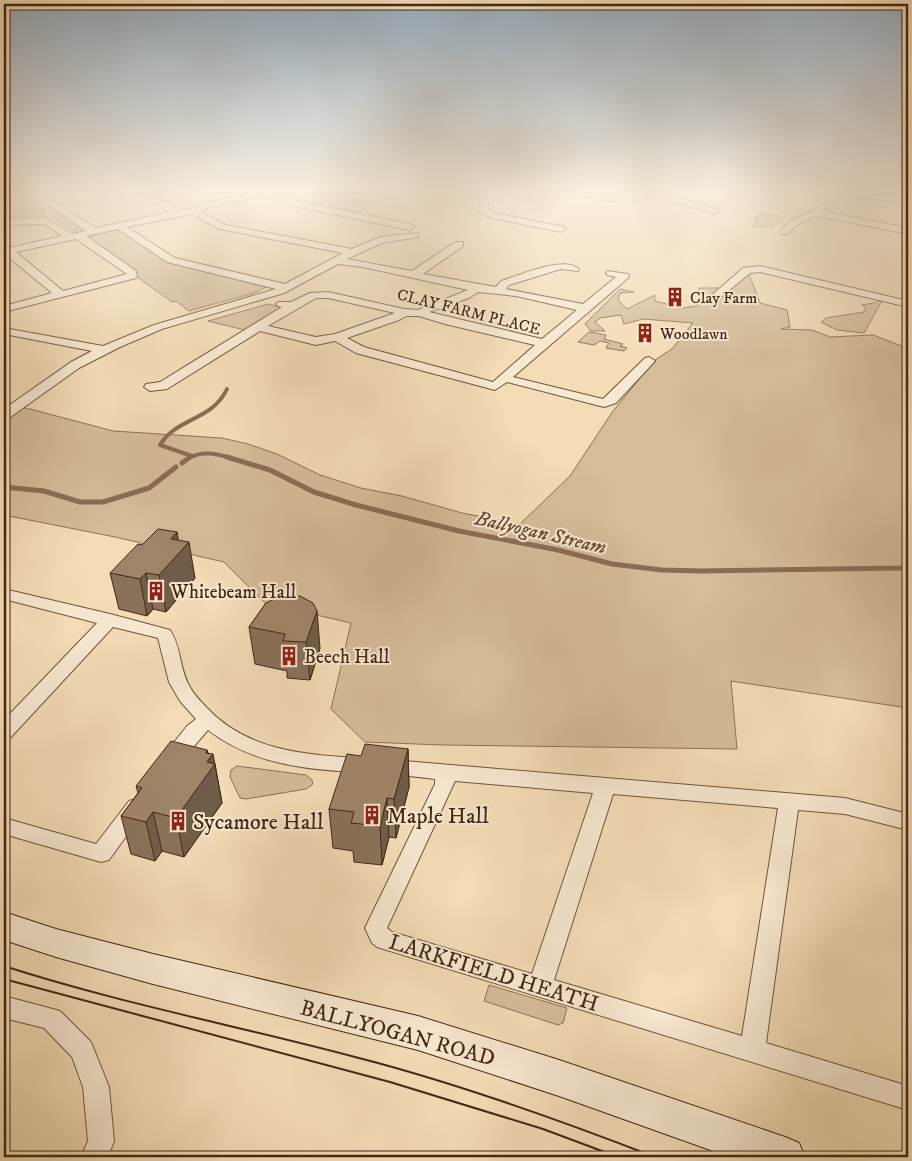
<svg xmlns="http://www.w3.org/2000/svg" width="912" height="1161" font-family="'IM FELL DW Pica',serif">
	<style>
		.green { fill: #d5bd9a; stroke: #8d7257 }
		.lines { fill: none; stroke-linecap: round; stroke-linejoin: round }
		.stream-far1 { stroke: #8a6e54; stroke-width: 4 }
		.stream { stroke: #8a6e54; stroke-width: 5 }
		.street-casing { stroke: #70543c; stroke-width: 2 }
		.secondary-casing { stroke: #452614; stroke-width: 2 }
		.street { fill: #f7e8d0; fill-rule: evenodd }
		.secondary { fill: #f7e8d0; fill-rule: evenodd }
		.tram { stroke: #452614; stroke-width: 2 }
		.wall { fill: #897259; stroke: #452614 }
		.shaded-wall { fill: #6f5d49; stroke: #452614 }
		.building { fill: #9f8568; stroke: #452614 }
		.labels { text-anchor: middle; stroke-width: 4; stroke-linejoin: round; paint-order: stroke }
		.far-poi-label { font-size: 16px; fill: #452614; stroke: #f7e8d0; text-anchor: start }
		.far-street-label { font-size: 16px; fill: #452614; stroke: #f7e8d0 }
		.poi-label { font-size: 19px; fill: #452614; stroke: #f7e8d0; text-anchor: start }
		.water-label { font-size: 20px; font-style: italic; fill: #684a34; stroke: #f7e8d0 }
		.near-poi-label { font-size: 22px; fill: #452614; stroke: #f7e8d0; text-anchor: start }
		.near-street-label { font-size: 22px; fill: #452614; stroke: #f7e8d0 }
	</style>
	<rect width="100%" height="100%" fill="#f3dcb6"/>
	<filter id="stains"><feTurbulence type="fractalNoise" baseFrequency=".004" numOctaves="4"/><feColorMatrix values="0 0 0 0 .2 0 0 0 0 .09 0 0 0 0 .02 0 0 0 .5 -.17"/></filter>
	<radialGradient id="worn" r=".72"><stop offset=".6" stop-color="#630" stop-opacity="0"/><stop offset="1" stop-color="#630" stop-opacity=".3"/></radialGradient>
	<g class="green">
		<polygon points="24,192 42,205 43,211 48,218 4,220 4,195"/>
		<polygon points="278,192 325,192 376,201 358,213 288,199 276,193"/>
		<polygon points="47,204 86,231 73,231 52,217"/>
		<polygon points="762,214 781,216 782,219 772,227 754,227 753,224 758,220 754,217"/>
		<polygon points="118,229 166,261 268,286 257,292 189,311 176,301 172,302 136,276 138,273 87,237"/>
		<polygon points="749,274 760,303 787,310 790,327 781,329 812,330 830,337 873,335 904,347 908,344 908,708 731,681 737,749 443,745 365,742 331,709 351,623 265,603 224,562 115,537 4,515 4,404 30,409 113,431 222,438 248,444 277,454 320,475 361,488 402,496 462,513 520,524 570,476 613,411 655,360 672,349 693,323 643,319 624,324 621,315 600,318 595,322 605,331 591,331 585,324 620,289 634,292 620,293 618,300 627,309 655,295 655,301 682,308 697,306 699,288 730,288"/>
		<polygon points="883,299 864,333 837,330 821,322 826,318 864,312 866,308 862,305 874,303"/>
		<polygon points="268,304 283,308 249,331 208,321"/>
		<polygon points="589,332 606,335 604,339 623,344 620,346 627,348 624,351 606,348 609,343 600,341 594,345 578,342"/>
		<polygon points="237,766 306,775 312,780 313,784 306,789 246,799 240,798 230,777 231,770"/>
		<polygon points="489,985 567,1008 563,1023 558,1025 484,1001"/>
	</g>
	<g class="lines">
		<g class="stream-far1">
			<path d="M 192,456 L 160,445 C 177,417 212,421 227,389"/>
			<path d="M 189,458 C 202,450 218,454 231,458"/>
		</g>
		<g class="stream">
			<polyline points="227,457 270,470 314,492 356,505 459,531 558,550 612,564 662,570 701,571 903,568 908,566"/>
			<polyline points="182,463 190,457"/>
			<polyline points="4,487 44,491 80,502 103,502 149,488 176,467"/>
		</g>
		<defs>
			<g id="street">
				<path d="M 38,192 L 49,192 L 46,196 L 96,228 L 169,212 L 138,192 C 161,192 177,221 200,204 L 258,192 L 272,192 L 287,199 L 410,224 L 415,227 L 410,230 L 284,204 L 265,195 L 206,208 L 201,212 L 226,225 L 352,249 L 380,237 L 418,233 L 418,237 L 382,243 L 347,259 L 412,271 L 455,242 L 463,242 L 463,246 L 423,274 L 496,287 L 501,281 C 520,275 564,255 579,269 L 578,271 L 561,269 L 509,285 L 506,289 L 583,304 L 616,277 L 607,275 L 606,273 L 607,271 L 628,274 L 629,276 L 628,278 L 513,377 L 603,399 L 645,358 L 649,357 L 655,361 L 616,403 L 604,407 L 507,382 L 495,390 L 356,353 L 335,341 L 316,345 L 260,331 L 167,389 L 150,391 L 144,387 L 146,384 L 160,382 L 282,307 L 278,306 L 276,304 L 278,302 L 291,302 L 310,293 L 328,292 L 404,309 L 418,310 L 468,290 L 363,267 L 338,264 L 284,293 L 162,329 L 120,347 L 79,368 L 9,418 L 4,419 L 4,409 L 71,362 L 92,351 L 4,334 L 4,328 L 103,346 L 154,325 L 276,289 L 167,262 L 118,229 L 86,236 L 136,271 L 137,276 L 136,278 L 4,312 L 4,306 L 52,293 L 6,255 L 4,255 L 4,249 L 62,236 L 45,224 L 4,225 L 4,219 L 47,218 L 72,234 L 86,231 L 39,199 L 37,194 ZM 192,214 L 220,229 L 343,253 L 285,284 L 175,258 L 127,227 ZM 76,239 L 127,274 L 63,291 L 16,252 ZM 478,292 L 516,296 L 577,310 L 542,339 L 429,312 L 469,298 ZM 316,298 L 328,298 L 395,313 L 335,334 L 316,337 L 268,326 ZM 406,316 L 419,316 L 445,324 L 535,345 L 493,382 L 364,347 L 347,338 L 399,320 Z"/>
				<path d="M 329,192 L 372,195 L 389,192 L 400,192 C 383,207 353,199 333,195 Z"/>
				<polygon points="502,192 512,192 488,204 488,210 498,214 564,227 566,229 561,232 496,219 480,213 478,211 481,201"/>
				<polygon points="572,192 588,192 608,195 643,194 648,197 643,200 608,201 573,194"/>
				<polygon points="648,192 660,192 720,211 715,214 712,213 649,194"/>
				<polygon points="831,192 858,192 908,197 908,203 843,195 842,198 822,211 908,228 908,234 817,216 798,224 787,234 781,234 781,230 792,220 811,212 834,196"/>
				<polygon points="760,266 908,301 908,307 760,272 750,273 721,297 713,297 712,295 743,268"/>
				<path d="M 4,589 L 110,614 L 170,630 C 182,648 179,669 190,687 C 194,695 201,701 207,708 C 255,759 327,755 392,760 L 845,798 L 908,814 L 908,830 L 845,814 L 798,810 L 766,1043 L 908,1086 L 908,1110 L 377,947 L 372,943 L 365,928 L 435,784 L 435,779 C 419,777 403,775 386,774 C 323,770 260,770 208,730 L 177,766 L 170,768 L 163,766 L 160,761 L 163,756 L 187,726 L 196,719 L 180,701 L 169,682 L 158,638 L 113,627 L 11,737 L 4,739 L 4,720 L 97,623 L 4,599 ZM 455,781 L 593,793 L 532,974 L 392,932 L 387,928 ZM 613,794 L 778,808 L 742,1036 L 554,980 Z"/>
				<polygon points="136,799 143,801 146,807 143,813 109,860 101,862 4,834 4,818 96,844 129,801"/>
				<polygon points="4,996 60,1011 91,1042 109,1087 114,1141 108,1157 81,1157 88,1141 83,1087 72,1057 44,1028 4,1018"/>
			</g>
			<polygon id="secondary" points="4,912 56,929 153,954 418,1016 559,1060 785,1137 799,1143 805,1157 730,1157 559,1096 418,1050 153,984 56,957 4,940"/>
		</defs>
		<use href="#street" class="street-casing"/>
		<use href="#secondary" class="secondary-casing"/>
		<use href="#street" class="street"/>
		<use href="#secondary" class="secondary"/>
		<g class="tram">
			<path d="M 4,966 C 119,1003 238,1026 355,1057 C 457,1083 557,1119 655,1157"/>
			<polyline points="4,979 390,1082 543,1129 618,1157"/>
		</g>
	</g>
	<g class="wall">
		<polygon points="722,192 755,192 735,197"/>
		<polygon points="177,532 178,540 195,578 166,612 153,609 147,616 119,609 110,573 142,545"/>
		<polygon points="266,603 320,648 310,680 287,678 287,671 255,664 249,627"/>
		<polygon points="408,749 409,787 396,838 389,837 382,865 354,862 353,851 333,848 329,809 361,756"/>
		<polygon points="207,750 208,753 215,764 222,803 184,857 162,851 155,861 131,854 121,816 138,793 136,786"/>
	</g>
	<g class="shaded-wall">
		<polygon points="736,192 755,192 735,197"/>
		<polygon points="177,532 180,552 189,542 195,578 166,612 159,575 171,539"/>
		<polygon points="146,573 153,609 147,616 140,579"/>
		<polygon points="317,611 320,648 310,680 306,642"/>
		<polygon points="408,749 409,787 396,838 394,799"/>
		<polygon points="207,750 209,760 213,754 222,803 184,857 176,818"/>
		<polygon points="387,798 389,837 382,865 380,826"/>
		<polygon points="153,812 162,851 155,861 146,822"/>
	</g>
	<g class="building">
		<polygon points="158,529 177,532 171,539 189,542 159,575 146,573 140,579 110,573 138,544 142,545"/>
		<polygon points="300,596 313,603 317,611 306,642 283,641 285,634 249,627 266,603 278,597"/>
		<polygon points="171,741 207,750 206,753 213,754 207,762 215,764 176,818 153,812 146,822 121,816 142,788 136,786"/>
		<polygon points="365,744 408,749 394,799 387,798 380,826 351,823 354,812 329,809 347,754 361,756"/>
	</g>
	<linearGradient id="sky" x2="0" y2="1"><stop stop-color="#95abbe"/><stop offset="0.54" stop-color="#faefde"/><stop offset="1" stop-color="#faefde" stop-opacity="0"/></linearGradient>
	<rect width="912" height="354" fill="url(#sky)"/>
	<defs>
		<symbol id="building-bare" viewBox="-9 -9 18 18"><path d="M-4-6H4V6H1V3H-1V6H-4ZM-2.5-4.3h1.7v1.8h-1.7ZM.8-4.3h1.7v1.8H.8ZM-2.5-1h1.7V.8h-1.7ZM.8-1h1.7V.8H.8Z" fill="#8f2418" stroke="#f7e8d0" stroke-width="2.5" paint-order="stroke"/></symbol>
	</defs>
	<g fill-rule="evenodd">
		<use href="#building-bare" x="661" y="283" width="28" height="28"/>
		<use href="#building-bare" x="631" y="319" width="28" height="28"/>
		<use href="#building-bare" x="142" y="577" width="28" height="28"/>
		<use href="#building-bare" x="275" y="642" width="28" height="28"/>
		<use href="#building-bare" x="358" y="801" width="28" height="28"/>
		<use href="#building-bare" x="164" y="807" width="28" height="28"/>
	</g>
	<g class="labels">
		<g class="far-poi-label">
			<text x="690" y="303">Clay Farm</text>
			<text x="660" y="339">Woodlawn</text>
		</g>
		<g class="far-street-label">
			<text transform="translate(469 311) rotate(14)" y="6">CLAY FARM PLACE</text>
		</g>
		<g class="poi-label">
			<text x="171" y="598">Whitebeam Hall</text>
			<text x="304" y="663">Beech Hall</text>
		</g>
		<g class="water-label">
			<text transform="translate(541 532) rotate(13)" y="7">Ballyogan Stream</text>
		</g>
		<g class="near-poi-label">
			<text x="387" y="823">Maple Hall</text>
			<text x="193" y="829">Sycamore Hall</text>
		</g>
		<g class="near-street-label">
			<text transform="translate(494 972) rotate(17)" y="8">LARKFIELD HEATH</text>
			<text transform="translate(398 1032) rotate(15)" y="8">BALLYOGAN ROAD</text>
		</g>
	</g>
	<rect width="912" height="1161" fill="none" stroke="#f3dcb6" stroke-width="20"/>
	<rect x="5" y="5" width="902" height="1151" fill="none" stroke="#452614" stroke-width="2.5"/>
	<rect x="10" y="10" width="892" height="1141" fill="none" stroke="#452614"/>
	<rect width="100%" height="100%" filter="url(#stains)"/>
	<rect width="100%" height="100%" fill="url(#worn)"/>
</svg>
